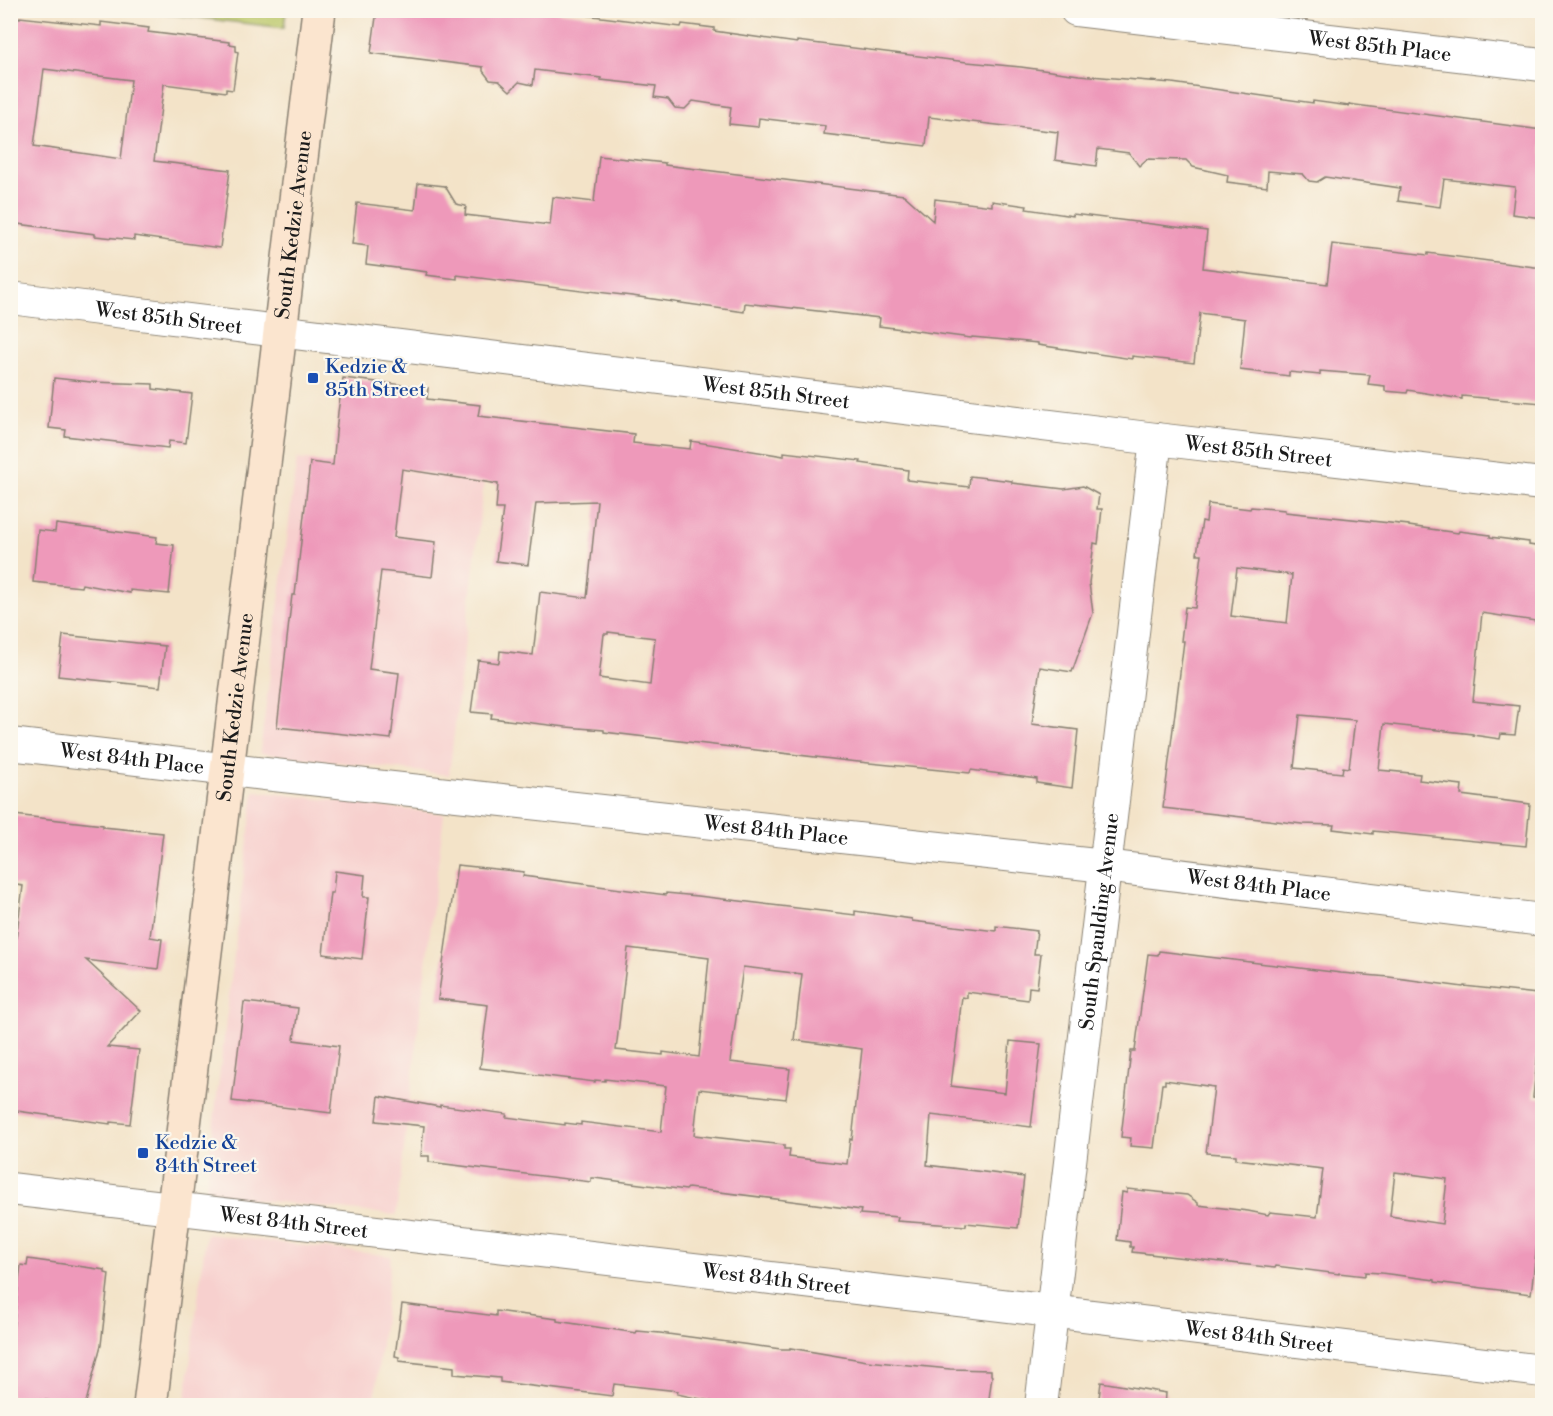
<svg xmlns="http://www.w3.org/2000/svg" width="1553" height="1416" font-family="'Libre Bodoni',serif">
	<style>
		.built { fill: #f7d0ce }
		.green { fill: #bbc769; stroke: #6c7242; stroke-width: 1.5 }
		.building { fill: #ee99ba; fill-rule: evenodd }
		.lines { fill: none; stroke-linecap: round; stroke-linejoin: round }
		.street-casing { stroke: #888072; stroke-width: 34 }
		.secondary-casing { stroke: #888072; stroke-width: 36 }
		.street { stroke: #fff; stroke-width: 32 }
		.secondary { stroke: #fbe5cf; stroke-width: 33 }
		.transit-dot { fill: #1a4fb4; stroke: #fbf7ec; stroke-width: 2 }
		.labels { text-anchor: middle; stroke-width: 4.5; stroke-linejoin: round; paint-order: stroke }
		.street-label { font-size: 20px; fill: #1c1c1c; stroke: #fbf7ec }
		.transit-label { font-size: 20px; fill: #164399; stroke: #fbf7ec; text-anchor: start }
	</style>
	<rect width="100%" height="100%" fill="#fbf7ec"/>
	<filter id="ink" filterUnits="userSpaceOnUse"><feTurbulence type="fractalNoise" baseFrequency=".0167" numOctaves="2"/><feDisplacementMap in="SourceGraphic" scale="12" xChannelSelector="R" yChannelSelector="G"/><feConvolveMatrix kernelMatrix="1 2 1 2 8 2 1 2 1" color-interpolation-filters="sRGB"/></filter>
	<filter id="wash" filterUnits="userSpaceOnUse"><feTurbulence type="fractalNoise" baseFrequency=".008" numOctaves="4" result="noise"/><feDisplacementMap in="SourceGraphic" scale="24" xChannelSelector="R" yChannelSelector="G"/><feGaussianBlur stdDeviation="1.35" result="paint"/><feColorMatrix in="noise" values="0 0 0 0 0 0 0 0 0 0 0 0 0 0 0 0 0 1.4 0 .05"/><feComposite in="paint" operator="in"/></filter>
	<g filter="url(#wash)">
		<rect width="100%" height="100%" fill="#f3e3c8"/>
		<g class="built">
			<polygon points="297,459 484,481 449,775 260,753"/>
			<polygon points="254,791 444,814 396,1215 205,1194"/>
			<polygon points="206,1234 391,1256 374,1405 185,1405"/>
		</g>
		<polygon class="green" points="141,11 286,10 286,11 284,28"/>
		<g id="blocks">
			<g class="building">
				<polygon points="377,10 545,10 681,27 682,24 714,28 714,31 797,43 797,41 967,62 1021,67 1079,75 1172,83 1313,103 1313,101 1349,106 1349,104 1542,130 1542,218 1512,214 1515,187 1444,179 1440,207 1398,201 1400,188 1325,177 1317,182 1309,181 1303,174 1268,171 1267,187 1227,182 1228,175 1193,167 1186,160 1147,159 1139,166 1129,153 1098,149 1096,166 1055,160 1058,132 929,117 926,146 824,134 825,126 759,118 758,127 729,124 731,107 693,101 685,109 675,108 668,99 654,97 656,86 601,80 601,78 535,70 533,85 519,82 510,91 499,81 490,80 483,71 483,67 371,53"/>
				<path d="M 10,17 L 20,18 L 20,17 L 101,26 L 101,22 L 149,28 L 148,32 L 229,42 L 229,44 L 236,45 L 236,51 L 238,52 L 233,90 L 226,89 L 226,92 L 164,84 L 154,161 L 230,170 L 220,248 L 134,236 L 134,240 L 95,236 L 95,234 L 10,223 L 10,102 L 15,66 L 10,65 ZM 44,69 L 131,80 L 121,159 L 34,146 Z"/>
				<polygon points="599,156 665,163 665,165 904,195 933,221 935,199 992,206 992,201 1027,206 1026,209 1073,216 1073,214 1207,231 1203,268 1327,284 1332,244 1428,255 1428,253 1542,268 1542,403 1462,396 1462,399 1408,390 1407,393 1385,391 1385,386 1368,384 1370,375 1320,371 1320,375 1289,372 1289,376 1240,370 1245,319 1200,313 1194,363 1132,356 1132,359 1038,345 1038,343 972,337 971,338 879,326 880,318 745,303 744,312 632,296 589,291 589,292 457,275 457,279 426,275 427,272 366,264 368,246 352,244 357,203 415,210 418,183 445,186 456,204 466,206 465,215 550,225 553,197 594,202"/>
				<polygon points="54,378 91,382 153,384 153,389 192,394 186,443 169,441 168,448 65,436 66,430 49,428"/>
				<path d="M 343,378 L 428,388 L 427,399 L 480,405 L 478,416 L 634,434 L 633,443 L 690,449 L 691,441 L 784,456 L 784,452 L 861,461 L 860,463 L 908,470 L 907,480 L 969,487 L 970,476 L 1012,481 L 1012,483 L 1064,489 L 1083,486 L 1099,495 L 1097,509 L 1102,509 L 1098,544 L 1094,543 L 1089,583 L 1093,613 L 1072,672 L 1040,667 L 1032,724 L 1078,730 L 1072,788 L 1037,783 L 1037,779 L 971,770 L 970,773 L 849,761 L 604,732 L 604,730 L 566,727 L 491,718 L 492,714 L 471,712 L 478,660 L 499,663 L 500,651 L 533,655 L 540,592 L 587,598 L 597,501 L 536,503 L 528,565 L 496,561 L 503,509 L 496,509 L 498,484 L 402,469 L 394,537 L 436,542 L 432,577 L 381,571 L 369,669 L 399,673 L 391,739 L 277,727 L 292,595 L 295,595 L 310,462 L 333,465 L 338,412 ZM 608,632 L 655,638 L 650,685 L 599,678 L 604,634 L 608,634 Z"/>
				<path d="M 1208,504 L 1250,509 L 1251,507 L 1285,510 L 1285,512 L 1409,525 L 1409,526 L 1458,533 L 1459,531 L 1490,535 L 1490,537 L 1529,542 L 1529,545 L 1542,547 L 1542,622 L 1482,613 L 1473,701 L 1519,706 L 1515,735 L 1501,734 L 1500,739 L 1473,735 L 1473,734 L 1384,724 L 1379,770 L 1420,774 L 1419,780 L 1462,785 L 1461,795 L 1530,804 L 1526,846 L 1373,831 L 1373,834 L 1333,829 L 1334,825 L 1302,824 L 1163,808 L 1184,641 L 1181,641 L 1185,607 L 1195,608 L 1202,554 L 1197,554 L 1202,521 L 1206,522 ZM 1237,568 L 1292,575 L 1287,623 L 1231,616 ZM 1300,715 L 1355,720 L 1349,768 L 1343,767 L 1342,773 L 1294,768 Z"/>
				<polygon points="56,524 157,537 156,543 174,545 169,594 130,590 130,593 82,584 81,587 33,582 38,530 55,532"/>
				<polygon points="63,635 165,646 160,687 58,676"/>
				<polygon points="14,815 103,825 103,827 163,833 150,937 162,939 158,969 86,960 141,1011 107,1047 139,1050 130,1124 110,1122 110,1124 10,1110 10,985 23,886 10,884 10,845"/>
				<path d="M 457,865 L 524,872 L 523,876 L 666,895 L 666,893 L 698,896 L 855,915 L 855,911 L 912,919 L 912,921 L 996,931 L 996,926 L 1037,931 L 1034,954 L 1041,954 L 1037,988 L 1029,987 L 1028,1000 L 967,992 L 967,998 L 962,997 L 951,1086 L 1005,1093 L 1010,1041 L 1041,1044 L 1031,1127 L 931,1115 L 927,1165 L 1024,1177 L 1018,1228 L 966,1223 L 966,1226 L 897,1221 L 898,1217 L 860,1214 L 861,1210 L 784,1200 L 688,1188 L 686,1190 L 594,1178 L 591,1178 L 591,1182 L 429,1162 L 429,1156 L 421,1156 L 424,1126 L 376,1121 L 379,1096 L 440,1107 L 440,1105 L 507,1114 L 506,1117 L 565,1125 L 565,1123 L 581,1125 L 581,1122 L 661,1132 L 666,1086 L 605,1079 L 605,1081 L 595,1080 L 595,1082 L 480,1068 L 488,1005 L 438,999 ZM 628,948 L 709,958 L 699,1057 L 663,1052 L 663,1055 L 616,1050 ZM 743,967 L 802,974 L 794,1040 L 862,1049 L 852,1140 L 850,1139 L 847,1164 L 789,1157 L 790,1149 L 784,1149 L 784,1145 L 694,1135 L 699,1089 L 786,1099 L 790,1069 L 730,1062 Z"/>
				<polygon points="335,871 365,875 363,897 369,897 362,959 323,954 330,893 333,893"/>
				<path d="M 1159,951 L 1341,973 L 1389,977 L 1463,987 L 1464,986 L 1537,994 L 1536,999 L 1542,1000 L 1542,1016 L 1533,1097 L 1542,1098 L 1542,1202 L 1531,1294 L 1435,1282 L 1435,1280 L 1381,1273 L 1365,1272 L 1365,1276 L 1339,1273 L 1339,1274 L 1276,1266 L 1275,1268 L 1132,1252 L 1133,1247 L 1130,1247 L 1130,1242 L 1117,1240 L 1122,1192 L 1127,1193 L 1127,1189 L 1187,1195 L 1198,1203 L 1198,1205 L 1248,1211 L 1268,1215 L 1270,1212 L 1317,1217 L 1323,1169 L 1236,1159 L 1236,1155 L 1206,1153 L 1214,1087 L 1165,1080 L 1165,1084 L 1162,1084 L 1154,1148 L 1130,1146 L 1131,1138 L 1121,1137 L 1131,1051 L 1135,1051 L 1148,954 L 1158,955 ZM 1395,1172 L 1447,1179 L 1442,1224 L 1390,1216 Z"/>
				<polygon points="244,1002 298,1008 294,1040 339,1046 331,1113 232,1101"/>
				<polygon points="28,1259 105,1270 105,1273 109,1274 101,1345 85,1406 50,1406 51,1401 10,1396 10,1354 21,1265 27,1266"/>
				<polygon points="402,1304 496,1316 496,1311 557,1319 557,1321 636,1333 637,1331 660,1333 781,1349 790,1349 790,1348 867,1361 950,1369 991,1370 991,1375 992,1376 988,1406 733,1406 677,1394 678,1391 614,1384 612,1396 500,1382 500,1378 454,1374 454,1367 399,1361 399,1357 395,1356"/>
				<polygon points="1101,1382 1166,1393 1165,1406 1098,1406"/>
			</g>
		</g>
	</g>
	<g filter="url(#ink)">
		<use href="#blocks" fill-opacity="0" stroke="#888072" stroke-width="1.5"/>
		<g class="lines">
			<defs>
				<g id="street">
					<path id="s1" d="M 1076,10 L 1542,65"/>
					<path id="s2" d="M 10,298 L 1156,439 L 1542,484"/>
					<path id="s3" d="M 10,744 L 265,774 L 1105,866 L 1542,920"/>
					<path id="s4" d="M 10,1189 L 1018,1307 L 1542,1371"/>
					<path id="s5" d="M 1041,1406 L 1156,439"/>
				</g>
				<g id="secondary">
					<path id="s6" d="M 150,1406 L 319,10"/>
				</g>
			</defs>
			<use href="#street" class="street-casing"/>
			<use href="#secondary" class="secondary-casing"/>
			<use href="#street" class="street"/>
			<use href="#secondary" class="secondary"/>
		</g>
	</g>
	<g class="transit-dot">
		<rect x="307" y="372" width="12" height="12" rx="3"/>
		<rect x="137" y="1147" width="12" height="12" rx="3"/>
	</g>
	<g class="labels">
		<g class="street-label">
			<text dy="7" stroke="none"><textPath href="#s1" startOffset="306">West 85th Place</textPath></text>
			<text dy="7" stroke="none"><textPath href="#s6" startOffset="1190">South Kedzie Avenue</textPath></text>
			<text dy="7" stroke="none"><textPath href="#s2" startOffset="160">West 85th Street</textPath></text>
			<text dy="7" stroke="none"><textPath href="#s2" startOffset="772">West 85th Street</textPath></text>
			<text dy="7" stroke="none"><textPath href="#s2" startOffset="1258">West 85th Street</textPath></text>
			<text dy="7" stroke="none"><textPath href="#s6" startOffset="704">South Kedzie Avenue</textPath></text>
			<text dy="7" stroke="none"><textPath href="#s3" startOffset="123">West 84th Place</textPath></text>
			<text dy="7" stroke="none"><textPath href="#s3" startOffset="771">West 84th Place</textPath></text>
			<text dy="7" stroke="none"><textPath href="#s3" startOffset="1257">West 84th Place</textPath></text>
			<text dy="7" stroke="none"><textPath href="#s5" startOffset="488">South Spaulding Avenue</textPath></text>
			<text dy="7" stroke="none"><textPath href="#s4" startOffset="286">West 84th Street</textPath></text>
			<text dy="7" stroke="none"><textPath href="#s4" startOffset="772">West 84th Street</textPath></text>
			<text dy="7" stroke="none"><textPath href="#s4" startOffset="1258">West 84th Street</textPath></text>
		</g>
		<g class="transit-label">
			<text x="325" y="373">Kedzie &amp;<tspan x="325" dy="23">85th Street</tspan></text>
			<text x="155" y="1149">Kedzie &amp;<tspan x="155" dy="23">84th Street</tspan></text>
		</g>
	</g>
	<rect width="1553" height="1416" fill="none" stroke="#fbf7ec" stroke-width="36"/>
</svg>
